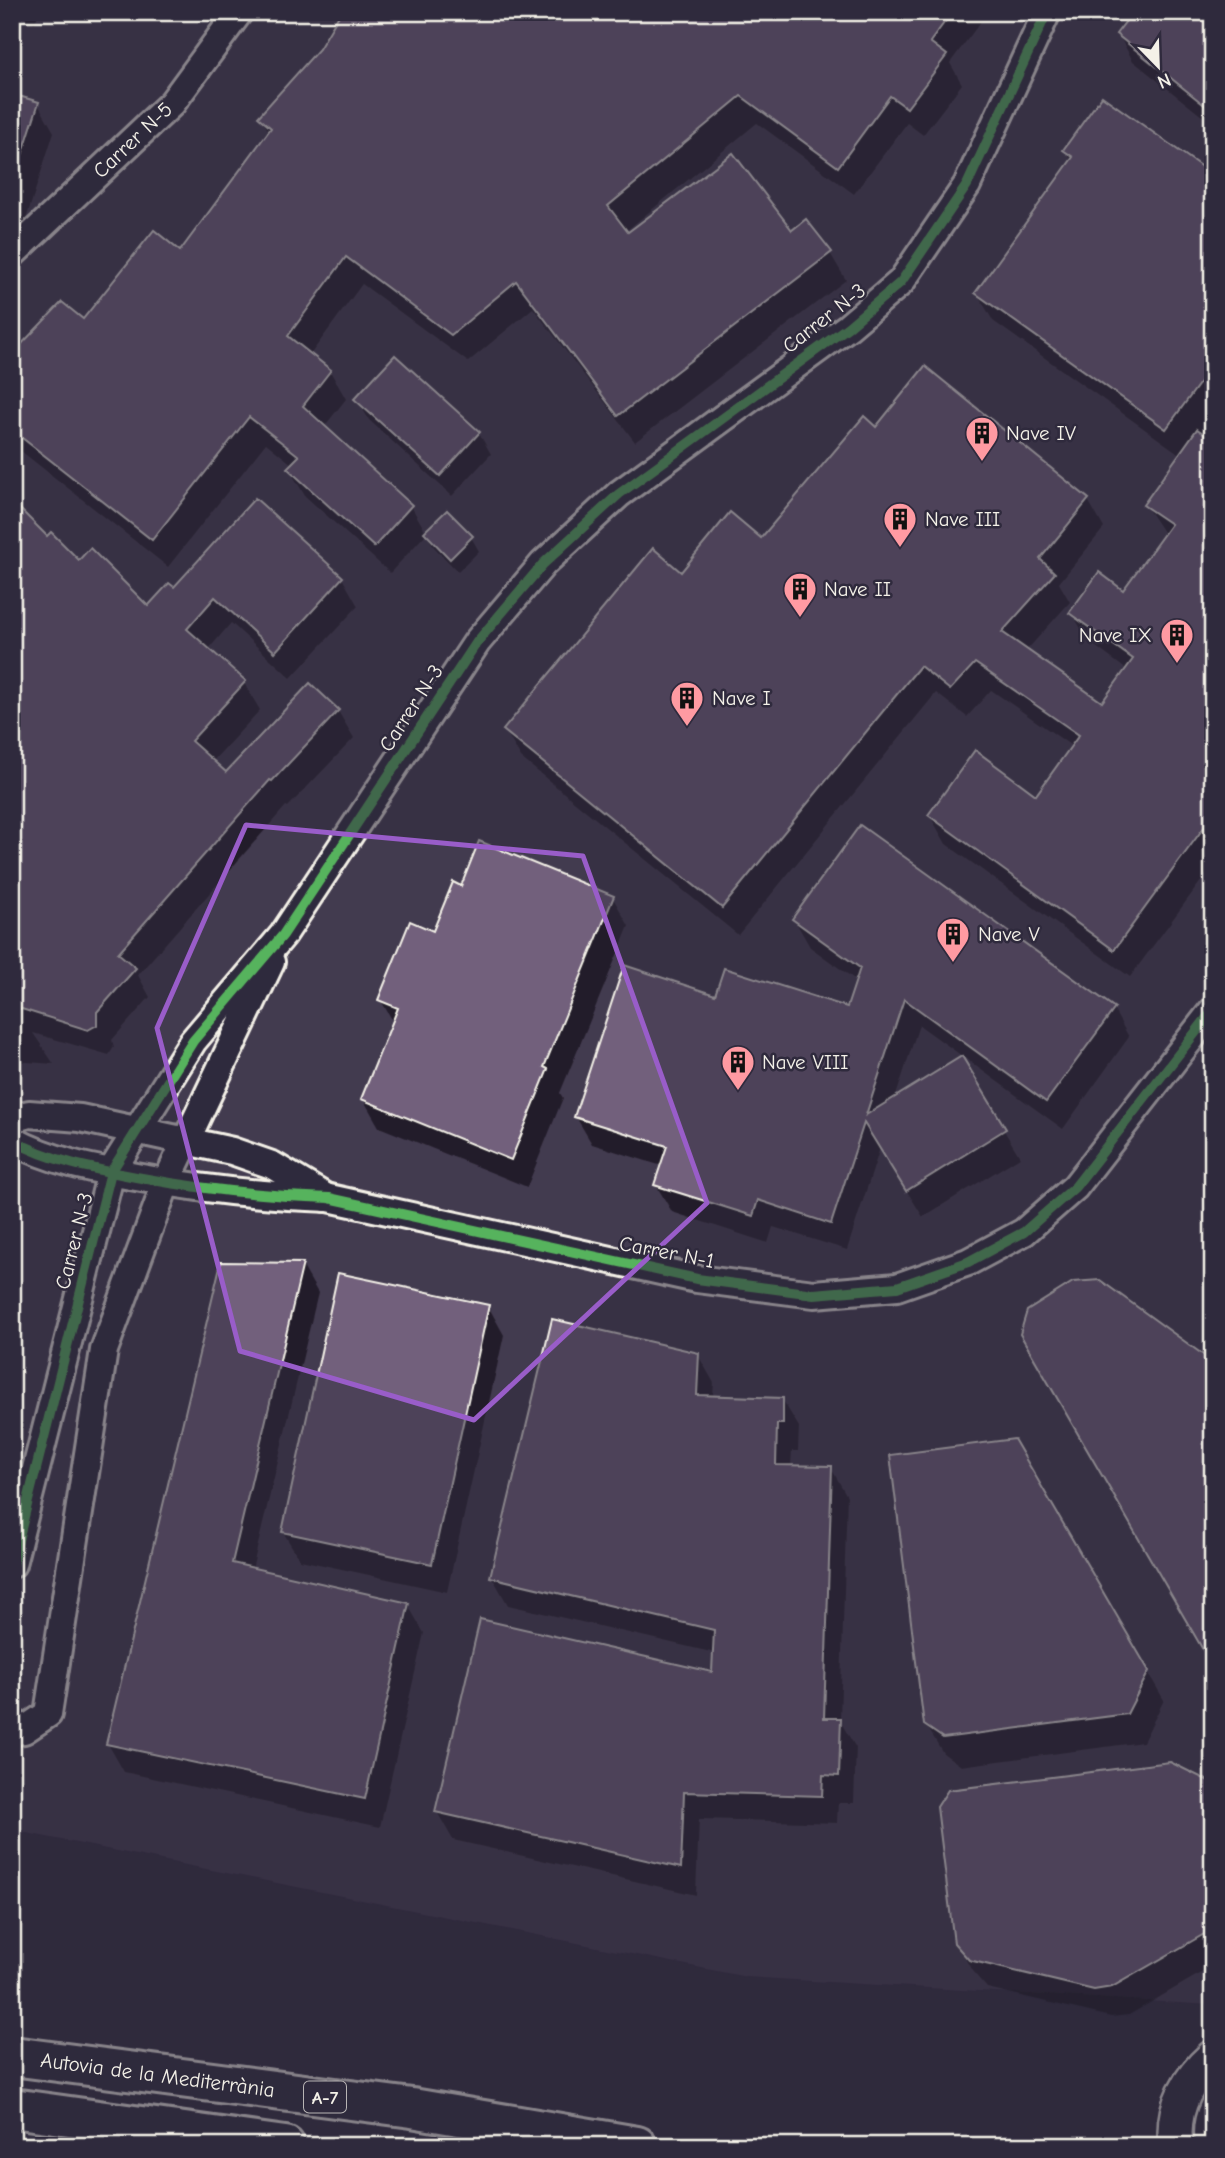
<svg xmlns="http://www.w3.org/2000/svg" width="1225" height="2158" font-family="'Comic Neue',sans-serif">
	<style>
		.built { fill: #433a50 }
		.shadow { fill: #0007 }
		.building { fill: #72617c; stroke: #f4f1e8; stroke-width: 2 }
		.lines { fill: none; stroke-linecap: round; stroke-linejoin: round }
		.minor-casing { stroke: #f4f1e8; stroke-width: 32 }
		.tertiary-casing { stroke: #f4f1e8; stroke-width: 38 }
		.motorway-casing { stroke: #f4f1e8; stroke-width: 44 }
		.minor { stroke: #2f2a3d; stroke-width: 26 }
		.tertiary { stroke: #2f2a3d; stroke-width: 33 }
		.motorway { stroke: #2f2a3d; stroke-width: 38 }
		.cycleway-casing { stroke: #2f2a3d; stroke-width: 15 }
		.cycleway { stroke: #56b35d; stroke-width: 10 }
		.marked { fill: none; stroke: #995dc9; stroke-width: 5; stroke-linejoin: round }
		.labels { text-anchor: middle; stroke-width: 5; stroke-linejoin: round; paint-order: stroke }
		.shield { fill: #2f2a3d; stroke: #b9b5b5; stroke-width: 2 }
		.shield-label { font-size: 19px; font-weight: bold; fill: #f4f1e8 }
		.street-label { font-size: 21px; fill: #f4f1e8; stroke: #2f2a3d }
		.poi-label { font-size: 21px; fill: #f4f1e8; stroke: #2f2a3d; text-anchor: start }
	</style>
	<rect width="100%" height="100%" fill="#2f2a3d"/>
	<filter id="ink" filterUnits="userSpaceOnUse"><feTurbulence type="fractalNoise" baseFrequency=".0143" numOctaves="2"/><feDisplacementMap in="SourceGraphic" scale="14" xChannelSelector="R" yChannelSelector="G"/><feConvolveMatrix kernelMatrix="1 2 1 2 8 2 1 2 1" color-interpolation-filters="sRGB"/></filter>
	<g filter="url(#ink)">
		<polygon class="built" points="12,12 1213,12 1213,2005 747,1977 12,1830"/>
		<g class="shadow">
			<polygon points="12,12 39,12 35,23"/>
			<polygon points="344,12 988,12 950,63 962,84 923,135 907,123 854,194 757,123 626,231 628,235 791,233 830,253 846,280 635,442 533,308 468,362 362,284 310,355 330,371 346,399 324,427 411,506 426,532 471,537 479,551 458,572 434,547 426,534 390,573 305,496 289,469 293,465 266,443 168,567 12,444 12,356 84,321 180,254 270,133 260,117 321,50"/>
			<polygon points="1213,12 1213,125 1133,61 1118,34"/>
			<polygon points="12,96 38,104 54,132 20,238 12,236"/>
			<polygon points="1065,150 1213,177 1213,865 1130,977 946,844 930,816 1037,797 1073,747 991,690 967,717 936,693 738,935 521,758 505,730 681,574 761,540 876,430 1088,500 1104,528 1059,583 1070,602 1026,651 1103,705 1127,670 1088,641 1072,613 1123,592 1165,535 1145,505 1181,455 993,321 977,293 1072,161"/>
			<polygon points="357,399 479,433 491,454 452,496 369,420"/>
			<polygon points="255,500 342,578 358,606 291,678 231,623 208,650 244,683 260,710 212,762 226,775 338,711 354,738 288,807 286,806 138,975 150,997 112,1040 114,1047 109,1055 33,1033 54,1064 12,1061 12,504 47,539 148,608 174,589"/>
			<polygon points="462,888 613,898 629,926 560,1093 563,1098 527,1187 379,1127 363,1099 394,1023 380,999 434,933"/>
			<polygon points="794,919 1113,1009 1129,1037 1063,1129 919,1025 895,1099 961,1059 1020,1157 923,1217 880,1148 847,1250 773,1227 768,1243 672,1212 656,1185 662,1166 592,1144 576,1117 717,997 848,1009 857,981 810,947"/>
			<polygon points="302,1265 318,1293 252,1570 408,1605 424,1633 380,1827 124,1772 108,1744"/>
			<polygon points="488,1306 504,1335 447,1592 300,1560 283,1532"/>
			<polygon points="698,1355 714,1383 713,1397 782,1399 799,1427 798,1451 792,1451 791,1467 831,1468 847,1496 840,1721 856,1748 854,1803 838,1803 837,1823 699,1819 696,1895 453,1840 437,1812 714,1674 715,1653 508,1605 492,1577"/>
			<polygon points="1013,1440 1164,1700 1143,1742 961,1766 943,1753 926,1725"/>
			<polygon points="1213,1785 1213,1966 1129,2015 1111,2017 987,1988 972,1971 956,1942"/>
		</g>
		<g class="building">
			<polygon points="341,12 952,12 930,42 947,55 907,108 890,96 838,167 741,96 608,206 628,232 733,153 792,230 806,219 832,252 618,416 516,281 451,335 346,257 288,336 331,370 303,406 412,505 374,547 287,468 299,456 249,417 152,540 12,430 12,354 62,302 83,319 154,230 180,251 271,128 258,117 319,49"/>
			<polygon points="1133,12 1213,12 1213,112 1116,34"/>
			<polygon points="12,94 39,102 17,171 12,170"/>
			<polygon points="1102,96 1213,175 1213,365 1166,429 975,293 1073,157 1063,150"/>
			<polygon points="395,355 480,432 440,476 354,399"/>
			<polygon points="925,366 1089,499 1040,559 1055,573 1002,632 1102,702 1133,659 1069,613 1099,572 1123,590 1171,524 1143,505 1197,429 1213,440 1213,815 1114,950 928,815 975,750 1036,795 1079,735 975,663 950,690 920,666 722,908 503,730 653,548 681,572 730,512 761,538 864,416 876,427"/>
			<polygon points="255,498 343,577 275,652 215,597 187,629 246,681 191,741 226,772 310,683 339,710 272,781 270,780 118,953 136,968 97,1012 97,1025 88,1030 12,1006 12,501 47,536 51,532 79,560 90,548 148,606 169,583 174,587"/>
			<polygon points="447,510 473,536 450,559 424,532"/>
			<polygon points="860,825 1115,1008 1046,1102 904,999 866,1115 962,1056 1006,1129 906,1191 864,1123 831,1224 758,1200 753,1216 654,1185 667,1146 574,1117 624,965 715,995 724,968 847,1007 860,968 792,919"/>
			<polygon points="479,841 614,896 544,1067 548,1069 511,1160 361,1099 398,1008 378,1000 410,921 433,931 453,882 461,886"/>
			<polygon points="221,1262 303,1263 232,1563 409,1603 365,1799 106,1744"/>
			<polygon points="338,1273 489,1305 432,1564 282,1532"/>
			<polygon points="1100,1280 1213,1362 1213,1667 1020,1334 1027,1311 1073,1282"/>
			<polygon points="552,1319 699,1353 697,1395 783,1398 783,1424 777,1424 776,1465 832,1466 824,1718 841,1718 839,1776 823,1775 822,1796 684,1792 681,1868 435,1812 480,1619 712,1672 714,1630 490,1577"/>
			<polygon points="1014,1439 1149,1671 1127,1714 943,1738 924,1725 890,1455"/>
			<polygon points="1170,1762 1213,1783 1213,1929 1112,1987 1094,1990 969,1960 954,1943 937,1807 948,1790"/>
		</g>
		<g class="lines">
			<defs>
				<g id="minor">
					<path id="s1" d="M 12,254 L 172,103 L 239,12"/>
					<polyline points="12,1119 29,1114 80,1118 232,1151 272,1165 327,1198"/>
					<path d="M 12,1140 C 50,1161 93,1169 136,1177 C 200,1189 263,1196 329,1198 L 697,1279 L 814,1294 L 897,1287 L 968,1262 L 1024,1232 L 1075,1187 L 1213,1010"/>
					<polyline points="12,1564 111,1172 193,1041 283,935 477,642 543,564 619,494 848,327 901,282 967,185 1047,12"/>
					<polyline points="12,1732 24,1730 48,1714 104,1350 166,1183 271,962"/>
				</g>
				<path id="tertiary" d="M 1176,2146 C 1171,2110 1186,2081 1213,2057"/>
				<g id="motorway">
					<path id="s2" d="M 12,2056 L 412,2108 L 637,2146"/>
					<polyline points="12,2108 285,2146"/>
				</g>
			</defs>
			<use href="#minor" class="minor-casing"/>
			<use href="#tertiary" class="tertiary-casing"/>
			<use href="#motorway" class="motorway-casing"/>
			<use href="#minor" class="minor"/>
			<use href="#tertiary" class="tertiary"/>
			<use href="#motorway" class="motorway"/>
			<defs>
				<g id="cycleway">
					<path d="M 12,1140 C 50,1161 93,1169 136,1177 C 200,1189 263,1196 329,1198 L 697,1279 L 814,1294 L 897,1287 L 968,1262 L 1024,1232 L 1075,1187 L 1213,1010"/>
					<polyline points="12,1564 111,1172 193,1041 283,935 477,642 543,564 619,494 848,327 901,282 967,185 1047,12"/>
				</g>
			</defs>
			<use href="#cycleway" class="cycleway-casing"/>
			<use href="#cycleway" class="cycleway"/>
		</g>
	</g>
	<path d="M0 0H1225V2158H0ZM 246,825 L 583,856 L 707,1203 L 474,1420 L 240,1351 L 157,1028 Z" fill="#2f2a3d" fill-opacity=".55" fill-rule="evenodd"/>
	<path class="marked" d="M 246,825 L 583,856 L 707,1203 L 474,1420 L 240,1351 L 157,1028 Z"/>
	<defs>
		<symbol id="building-pin" viewBox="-11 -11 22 30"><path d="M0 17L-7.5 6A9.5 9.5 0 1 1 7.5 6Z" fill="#ff9aa2" stroke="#2f2a3d"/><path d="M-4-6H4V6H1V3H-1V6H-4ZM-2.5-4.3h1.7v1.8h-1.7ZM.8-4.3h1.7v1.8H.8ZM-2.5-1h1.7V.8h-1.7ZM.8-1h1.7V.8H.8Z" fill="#111"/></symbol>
	</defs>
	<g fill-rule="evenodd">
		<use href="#building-pin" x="963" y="414" width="38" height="52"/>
		<use href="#building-pin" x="881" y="500" width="38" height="52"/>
		<use href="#building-pin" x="781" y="570" width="38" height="52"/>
		<use href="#building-pin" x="1158" y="616" width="38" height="52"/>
		<use href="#building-pin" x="668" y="679" width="38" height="52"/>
		<use href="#building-pin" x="934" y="915" width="38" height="52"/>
		<use href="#building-pin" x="719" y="1043" width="38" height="52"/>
	</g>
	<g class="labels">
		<rect class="shield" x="304" y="2081.5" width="42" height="31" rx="5"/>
		<g class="shield-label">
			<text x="325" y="2104">A-7</text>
		</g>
		<g class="street-label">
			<text dy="7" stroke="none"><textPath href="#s1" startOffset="166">Carrer N-5</textPath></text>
			<text transform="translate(824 318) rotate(-38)" y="7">Carrer N-3</text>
			<text transform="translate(411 708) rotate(-57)" y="7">Carrer N-3</text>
			<text transform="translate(74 1241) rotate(-76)" y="7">Carrer N-3</text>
			<text transform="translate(667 1252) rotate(11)" y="7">Carrer N-1</text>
			<text dy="7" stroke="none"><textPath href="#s2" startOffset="147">Autovia de la Mediterrània</textPath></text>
		</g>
		<g class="poi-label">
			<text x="1006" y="440">Nave IV</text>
			<text x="925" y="526">Nave III</text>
			<text x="824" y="596">Nave II</text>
			<text x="1152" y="642" text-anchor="end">Nave IX</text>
			<text x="712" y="705">Nave I</text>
			<text x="978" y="941">Nave V</text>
			<text x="762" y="1069">Nave VIII</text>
		</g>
	</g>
	<rect width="1225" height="2158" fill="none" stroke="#2f2a3d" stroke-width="42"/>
	<rect x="21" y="21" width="1183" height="2116" fill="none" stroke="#f4f1e8" stroke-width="2.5" filter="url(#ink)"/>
	<g transform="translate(1158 66) rotate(157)" stroke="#2f2a3d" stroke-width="5" paint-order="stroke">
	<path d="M0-5L12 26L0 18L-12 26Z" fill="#f4f1e8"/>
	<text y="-10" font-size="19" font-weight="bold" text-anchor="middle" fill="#f4f1e8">N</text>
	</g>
</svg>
